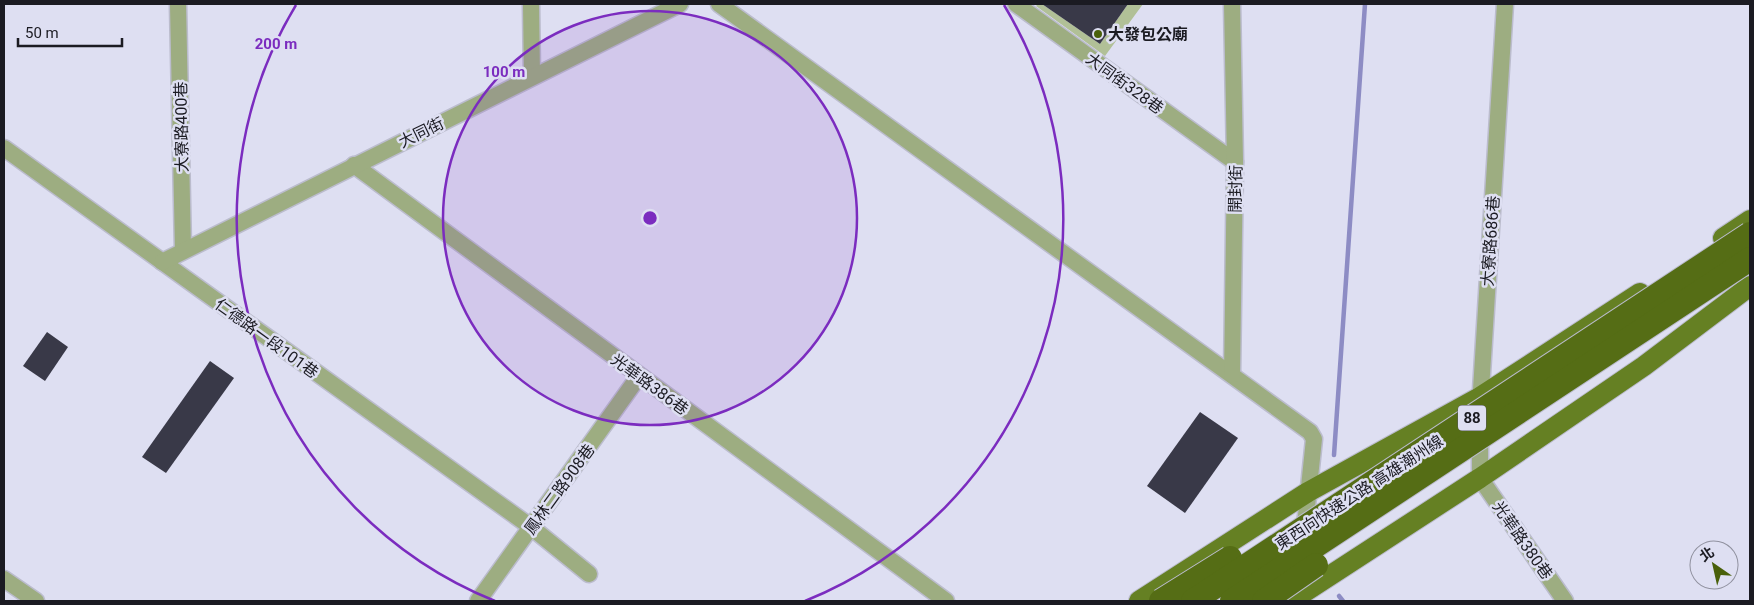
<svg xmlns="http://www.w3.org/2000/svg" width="1754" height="605" font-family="Roboto,'Noto Sans TC',sans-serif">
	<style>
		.green { fill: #b1c097 }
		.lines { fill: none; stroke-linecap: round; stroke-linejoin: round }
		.stream { stroke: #8d8cc4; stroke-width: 4.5 }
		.building { fill: #393948 }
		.minor-casing { stroke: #bbbccd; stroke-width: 19 }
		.major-casing { stroke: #bbbccd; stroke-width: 22 }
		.minor { stroke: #9dad81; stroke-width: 16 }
		.major { stroke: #658023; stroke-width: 20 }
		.highway-bridge-casing { stroke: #bbbccd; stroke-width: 26; stroke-linecap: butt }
		.highway-bridge { stroke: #556d15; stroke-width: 24 }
		.ring { fill: none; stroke: #7b2cbf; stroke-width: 2.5 }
		.poi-dot { fill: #49600a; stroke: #dedff2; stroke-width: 2 }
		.labels { text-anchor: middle; stroke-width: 5; stroke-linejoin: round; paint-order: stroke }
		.shield { fill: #dedff2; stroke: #565660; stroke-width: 1 }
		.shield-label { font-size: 15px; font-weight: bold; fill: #1b1b22 }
		.poi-label { font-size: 16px; font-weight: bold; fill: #1b1b22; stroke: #dedff2; text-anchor: start }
		.street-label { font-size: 16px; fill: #1b1b22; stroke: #dedff2 }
		.centre { fill: #7b2cbf; stroke: #dedff2; stroke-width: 2.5 }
		.ring-label { font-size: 15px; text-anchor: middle; font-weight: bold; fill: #7b2cbf; stroke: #dedff2; stroke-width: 5; stroke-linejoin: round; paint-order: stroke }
	</style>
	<rect width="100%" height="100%" fill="#dedff2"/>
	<polygon class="green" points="1038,4 1042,4 1100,44 1128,4 1143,4 1105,56 1036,6"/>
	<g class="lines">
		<g class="stream">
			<polyline points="1334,455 1365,4"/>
			<polyline points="1339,596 1343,601"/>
		</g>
	</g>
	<g class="building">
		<polygon points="1042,4 1128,4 1100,44"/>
		<polygon points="47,332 68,347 45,381 23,366"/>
		<polygon points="210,361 234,378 166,473 142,457"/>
		<polygon points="1200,412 1238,438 1185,513 1147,486"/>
	</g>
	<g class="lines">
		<defs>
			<g id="minor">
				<polyline points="178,4 183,251"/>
				<polyline points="531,4 532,77"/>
				<polyline points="719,4 1310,432 1314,439 1304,535"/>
				<polyline points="1016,4 1235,162"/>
				<polyline points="1232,4 1235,162 1232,375"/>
				<polyline points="4,148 531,527 589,574"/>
				<polyline points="354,165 946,601"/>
				<polyline points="162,262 680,4"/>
				<polyline points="1480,406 1505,4"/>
				<polyline points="1480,430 1480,478 1565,601"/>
				<polyline points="4,579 36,601"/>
				<polyline points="478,601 639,376"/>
			</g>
			<g id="major">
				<polyline points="1723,238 1750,220"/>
				<polyline points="1139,601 1308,492 1480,397 1640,293"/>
				<polyline points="1291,601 1480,478 1644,366 1750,286"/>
			</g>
		</defs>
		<use href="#minor" class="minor-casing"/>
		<use href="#major" class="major-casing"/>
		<use href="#minor" class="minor"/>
		<use href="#major" class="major"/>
		<defs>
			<g id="highway-bridge">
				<polyline points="1161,601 1230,558"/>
				<polyline points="1193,601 1750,234"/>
				<polyline points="1232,601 1750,259"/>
				<polyline points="1264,601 1316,565"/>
			</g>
		</defs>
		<use href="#highway-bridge" class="highway-bridge-casing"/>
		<use href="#highway-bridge" class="highway-bridge"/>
	</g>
	<circle cx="650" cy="218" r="207" fill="#7b2cbf" fill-opacity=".12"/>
	<g class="ring">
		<circle cx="650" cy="218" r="207"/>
		<path d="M495 601A413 413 0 0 1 296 5M1004 5A413 413 0 0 1 805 601"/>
	</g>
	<circle class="poi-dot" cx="1098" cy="34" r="5"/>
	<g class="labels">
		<rect class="shield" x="1458" y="405.5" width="28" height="25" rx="4"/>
		<g class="shield-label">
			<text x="1472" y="423">88</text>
		</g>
		<g class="poi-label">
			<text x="1108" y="40">大發包公廟</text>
		</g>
		<g class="street-label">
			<text transform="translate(1125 83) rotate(36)" y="6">大同街328巷</text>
			<text transform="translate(181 127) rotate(-91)" y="6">大寮路400巷</text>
			<text transform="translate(421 132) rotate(-26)" y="6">大同街</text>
			<text transform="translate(1235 189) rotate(-89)" y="6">開封街</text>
			<text transform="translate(1490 241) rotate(-86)" y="6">大寮路686巷</text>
			<text transform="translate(267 338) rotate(36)" y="6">仁德路一段101巷</text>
			<text transform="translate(650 384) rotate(36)" y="6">光華路386巷</text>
			<text transform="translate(559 489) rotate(-54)" y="6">鳳林二路908巷</text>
			<text transform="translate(1359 492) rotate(-33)" y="6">東西向快速公路 高雄潮州線</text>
			<text transform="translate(1523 540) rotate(55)" y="6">光華路380巷</text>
		</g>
	</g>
	<circle cx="650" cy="218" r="8" class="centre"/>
	<g class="ring-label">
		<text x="276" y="49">200 m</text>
		<text x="504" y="77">100 m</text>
	</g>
	<rect width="1754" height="605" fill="none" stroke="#1b1b22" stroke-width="10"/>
	<g transform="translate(1714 565) rotate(326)"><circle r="24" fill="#dedff2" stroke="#90919f"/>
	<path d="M0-4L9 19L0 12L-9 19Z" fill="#49600a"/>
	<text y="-8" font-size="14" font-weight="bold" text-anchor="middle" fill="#1b1b22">北</text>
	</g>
	<path d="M18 38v8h104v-8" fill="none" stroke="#1b1b22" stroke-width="2.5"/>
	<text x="25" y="38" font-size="15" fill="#1b1b22" stroke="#dedff2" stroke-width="4" paint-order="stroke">50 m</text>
</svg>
